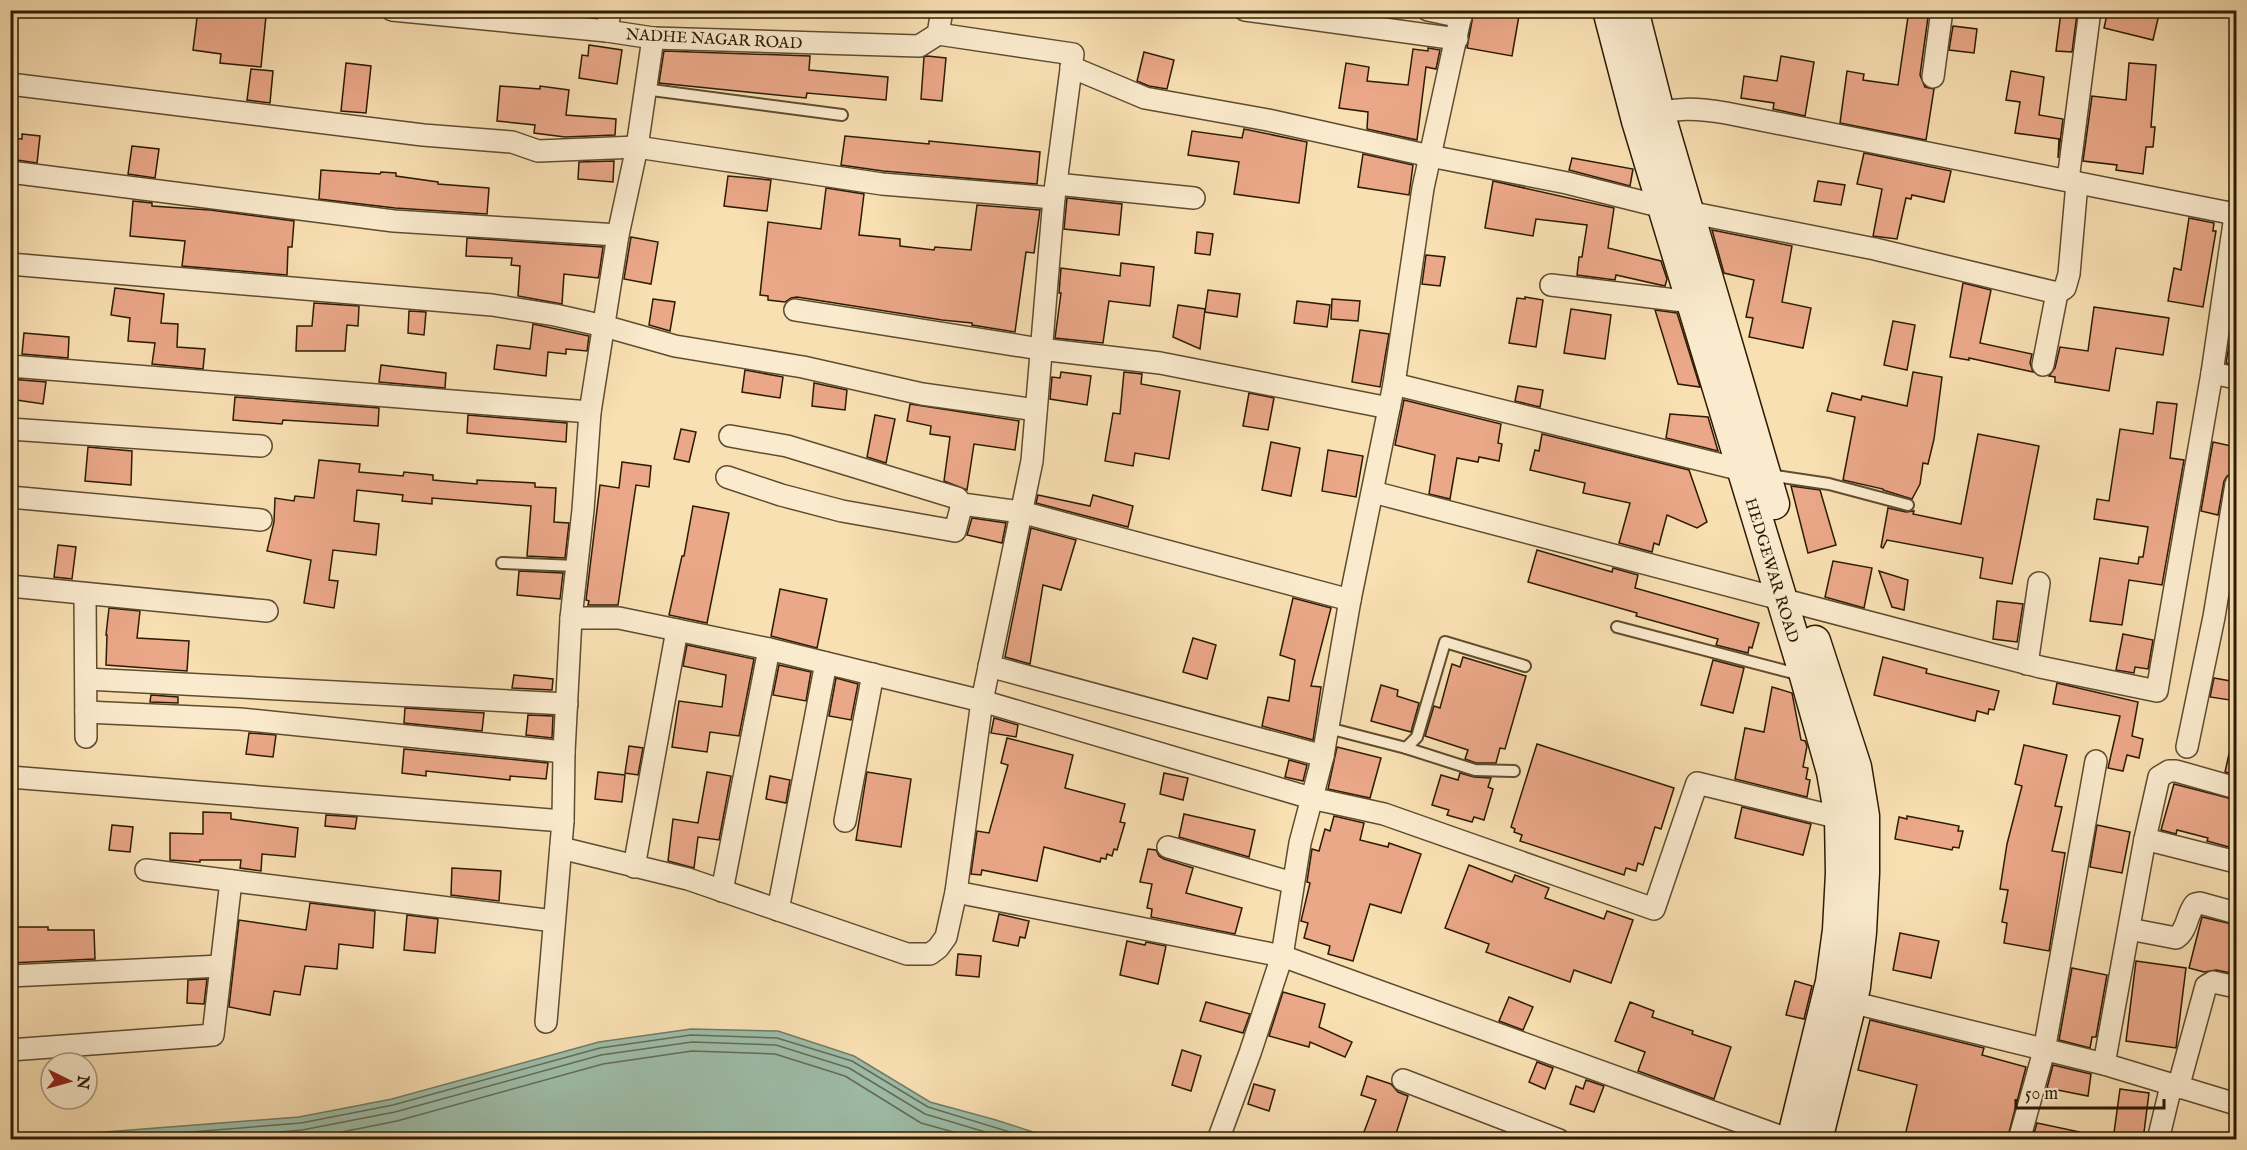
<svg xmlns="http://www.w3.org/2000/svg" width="2247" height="1150" font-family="'IM FELL English',serif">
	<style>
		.water { fill: #9ebda9; stroke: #707c67; stroke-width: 1.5 }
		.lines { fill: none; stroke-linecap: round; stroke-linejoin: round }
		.shore { stroke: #656c56; stroke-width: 1.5 }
		.building { fill: #eba889; stroke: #2c1b03; stroke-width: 1.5 }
		.lane-casing { stroke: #5f4c2f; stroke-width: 14 }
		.street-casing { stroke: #5f4c2f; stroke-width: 24 }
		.secondary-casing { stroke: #2c1b03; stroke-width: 33 }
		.lane { stroke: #fbebce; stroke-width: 10 }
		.street { stroke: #fbebce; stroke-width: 21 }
		.secondary { stroke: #fbebce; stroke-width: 30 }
		.labels { text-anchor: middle; stroke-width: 4.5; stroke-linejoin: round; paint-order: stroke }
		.street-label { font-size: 16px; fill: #2c1b03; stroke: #fbebce }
	</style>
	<rect width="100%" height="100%" fill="#f9e0b3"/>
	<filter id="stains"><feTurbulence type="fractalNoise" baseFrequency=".00333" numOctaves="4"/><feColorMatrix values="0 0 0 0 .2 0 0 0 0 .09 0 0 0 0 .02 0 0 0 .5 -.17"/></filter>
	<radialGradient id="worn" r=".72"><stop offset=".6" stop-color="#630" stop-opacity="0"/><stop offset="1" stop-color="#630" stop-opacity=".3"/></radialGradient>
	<polygon class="water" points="691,1029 778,1031 854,1056 930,1102 996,1120 1055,1139 60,1139 92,1133 299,1117 392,1099 599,1042"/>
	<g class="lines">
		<g class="shore">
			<polyline points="92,1140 301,1123 393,1105 600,1048 691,1035 777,1038 852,1061 928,1107 1036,1140"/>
			<polyline points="187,1140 302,1130 395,1112 601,1055 692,1042 776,1045 849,1068 925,1114 1012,1140"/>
			<polyline points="302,1140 397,1121 603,1064 692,1051 775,1054 845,1076 921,1123 982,1140"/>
		</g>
	</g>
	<g class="building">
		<polygon points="198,10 266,16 261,67 220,63 221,54 193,50"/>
		<polygon points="1474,10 1520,10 1512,56 1467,48"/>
		<polygon points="1909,10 1929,10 1920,75 1925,87 1934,89 1926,140 1840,123 1847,71 1864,74 1863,80 1898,85"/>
		<polygon points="2108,10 2160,10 2153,40 2104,28"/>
		<polygon points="2061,12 2077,14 2072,52 2056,51"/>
		<polygon points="1953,26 1977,29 1974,53 1949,50"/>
		<polygon points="589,45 622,50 617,84 579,78 582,55 588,56"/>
		<polygon points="1428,48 1440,50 1436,69 1426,67 1417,140 1367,129 1368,112 1339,108 1346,63 1369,67 1367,81 1408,85 1413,49 1428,51"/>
		<polygon points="664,51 810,56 809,70 888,77 886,100 807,93 806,98 659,83"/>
		<polygon points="1144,52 1174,60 1167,89 1149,86 1137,81"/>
		<polygon points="927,56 946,58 942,101 921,99 924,57"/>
		<polygon points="1781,56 1814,62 1805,116 1773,109 1774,103 1741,98 1744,76 1777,81"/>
		<polygon points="346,63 371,66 366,113 341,111"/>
		<polygon points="2129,63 2156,65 2151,127 2155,127 2153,147 2146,147 2143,174 2116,170 2117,165 2083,161 2092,96 2126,100"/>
		<polygon points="251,69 273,71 270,103 247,100"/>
		<polygon points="2011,71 2044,77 2039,115 2063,119 2058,158 2059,139 2015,133 2020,102 2006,100"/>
		<polygon points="500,86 540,89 540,86 569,90 566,115 616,119 615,135 565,137 534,133 535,125 497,121"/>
		<polygon points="1244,129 1307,142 1299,203 1234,194 1239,162 1188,155 1192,131 1242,138"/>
		<polygon points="22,134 40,136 37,163 10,159 10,138 22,139"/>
		<polygon points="845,136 929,144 929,141 1040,152 1037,184 883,171 841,165"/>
		<polygon points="132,146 159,149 155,178 128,174"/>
		<polygon points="1864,153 1951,171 1944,202 1912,195 1911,199 1906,198 1897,239 1873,236 1882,189 1857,184"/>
		<polygon points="1363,154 1413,165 1409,195 1358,187"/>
		<polygon points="1572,158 1633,169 1630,186 1569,170"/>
		<polygon points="614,161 613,182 578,179 579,162"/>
		<polygon points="321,170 380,174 381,172 396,173 396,176 438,182 438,184 489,188 487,214 395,208 319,199"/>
		<polygon points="728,176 771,180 767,211 724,206"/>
		<polygon points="1493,181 1614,208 1608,248 1661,261 1667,279 1665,286 1616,275 1615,280 1577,275 1579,257 1582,257 1587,225 1536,219 1533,236 1485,228"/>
		<polygon points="1818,181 1845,185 1841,205 1814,201"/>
		<polygon points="826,188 864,194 859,235 900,239 900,246 934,250 935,247 971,250 977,205 1040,210 1034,253 1026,252 1015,332 972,325 972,323 942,320 797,297 791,298 785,302 768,300 768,296 760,295 768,222 821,229"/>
		<polygon points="1067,198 1122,204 1119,235 1064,229"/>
		<polygon points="133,201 152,203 152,206 210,210 294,221 292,247 288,247 287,275 182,266 185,241 130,236"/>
		<polygon points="2189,218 2214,223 2213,231 2216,231 2203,307 2168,301 2174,268 2181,270"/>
		<polygon points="1712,230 1792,246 1782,302 1811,308 1803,348 1749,337 1753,318 1746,317 1754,280 1724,273"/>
		<polygon points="1197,232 1213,234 1210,255 1195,253"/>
		<polygon points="631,237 658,242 651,284 624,279"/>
		<polygon points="467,238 603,247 599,275 598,278 564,274 562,304 518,296 520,266 511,265 512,258 466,256"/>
		<polygon points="1426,255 1445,257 1440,286 1422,284"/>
		<polygon points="1121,263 1154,267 1150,306 1109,301 1103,343 1055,338 1061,293 1059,293 1061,268 1120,276"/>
		<polygon points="1963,283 1991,290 1980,343 2032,354 2030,363 2033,372 1969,358 1969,360 1950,357"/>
		<polygon points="115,288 164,294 161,323 178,324 177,347 205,349 203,369 152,364 155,343 128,341 130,318 111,315"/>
		<polygon points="1208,290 1240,294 1237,317 1205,312"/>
		<polygon points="1525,297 1543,300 1536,347 1509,343 1517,298 1525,299"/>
		<polygon points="653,299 675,302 670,331 649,325"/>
		<polygon points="1332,299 1360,301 1358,321 1331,319"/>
		<polygon points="1297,301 1330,305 1327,327 1294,323"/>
		<polygon points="314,303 359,306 358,326 347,325 345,351 296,351 297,326 312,326"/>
		<polygon points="1178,305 1205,309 1200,349 1173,337"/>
		<polygon points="2094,307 2169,318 2163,355 2116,348 2109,391 2055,382 2055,377 2049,376 2055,368 2060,347 2088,351"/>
		<polygon points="1571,309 1611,315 1605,359 1564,353"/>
		<polygon points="1655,310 1677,313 1700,387 1678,384"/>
		<polygon points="409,311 426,312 424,335 408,333"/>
		<polygon points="1893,321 1915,325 1907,370 1884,365"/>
		<polygon points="533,324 589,336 587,351 566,349 566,354 548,352 546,376 494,369 497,345 530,349"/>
		<polygon points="1360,330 1389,334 1380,387 1352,382"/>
		<polygon points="24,333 69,337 68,358 22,354"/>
		<polygon points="2230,340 2236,341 2236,365 2226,363"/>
		<polygon points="381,365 446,373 445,388 379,382"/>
		<polygon points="745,370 783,377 780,398 742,392"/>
		<polygon points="1061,372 1091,376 1087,405 1050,399 1052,377 1060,378"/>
		<polygon points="1124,372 1142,374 1141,384 1180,391 1169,459 1135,453 1133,466 1105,461 1113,413 1120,414"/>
		<polygon points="1913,372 1942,377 1934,439 1928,464 1923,463 1920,484 1912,499 1883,490 1883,489 1843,480 1855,417 1827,411 1832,393 1861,400 1862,396 1907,406"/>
		<polygon points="10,379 46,382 43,404 10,399"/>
		<polygon points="814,383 847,390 845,410 812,406"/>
		<polygon points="1518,386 1543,390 1540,407 1515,401"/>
		<polygon points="1249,393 1274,398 1268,430 1243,426"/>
		<polygon points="235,397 379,408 378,426 283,420 282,424 233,420"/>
		<polygon points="1404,400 1501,424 1498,443 1502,444 1499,461 1479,457 1478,462 1457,458 1450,499 1429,494 1435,455 1395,445"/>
		<polygon points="2157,402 2177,404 2170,458 2184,460 2162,585 2129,580 2122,625 2090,621 2100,558 2138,564 2139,557 2143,557 2148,527 2094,519 2097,499 2109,501 2120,429 2153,434"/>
		<polygon points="910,404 1019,421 1015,450 974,444 967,490 944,481 950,437 930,434 931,426 907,421"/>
		<polygon points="1670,414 1708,417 1718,451 1666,438"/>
		<polygon points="468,415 567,423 566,442 467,433"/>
		<polygon points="875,415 895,419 886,463 867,457"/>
		<polygon points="681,429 696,432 689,462 674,459"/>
		<polygon points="1542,434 1689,470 1707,522 1697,528 1667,515 1659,545 1654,543 1652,552 1619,543 1630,503 1583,493 1585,483 1530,470 1535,450 1539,451"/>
		<polygon points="1978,434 2039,446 2012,584 1980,578 1983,558 1887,540 1883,548 1881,547 1888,508 1906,512 1914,511 1913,514 1961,524"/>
		<polygon points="1271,442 1300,448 1291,496 1262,490"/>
		<polygon points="2213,442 2236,447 2236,471 2227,476 2224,481 2218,515 2201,511"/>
		<polygon points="88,447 132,451 131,485 85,481"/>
		<polygon points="1328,450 1363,456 1356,497 1322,491"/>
		<polygon points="319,460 360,464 359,472 403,476 404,472 433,475 433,480 477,484 477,480 535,483 535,487 556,488 554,522 569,523 565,558 527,556 531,506 432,498 432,504 402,501 403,495 357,490 354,521 379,524 376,555 333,550 329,580 338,581 334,608 304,603 311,560 267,551 274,522 275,498 294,501 295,496 314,498"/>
		<polygon points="622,462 651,466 649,487 636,485 618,605 588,605 589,601 586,600 600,485 619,488"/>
		<polygon points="1791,486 1820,490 1836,545 1808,553"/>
		<polygon points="1038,495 1090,506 1093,495 1133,506 1128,527 1036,503"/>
		<polygon points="693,506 729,513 707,623 669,615 682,556 684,556"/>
		<polygon points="972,518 1006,523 1002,543 967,535"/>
		<polygon points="1031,528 1076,540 1061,590 1043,585 1030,664 1005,657"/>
		<polygon points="58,545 76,547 72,579 54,577"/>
		<polygon points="1537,550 1612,572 1613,568 1638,575 1635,588 1759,623 1752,648 1749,647 1748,653 1716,645 1718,639 1636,616 1637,613 1528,582"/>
		<polygon points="1833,561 1872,568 1864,608 1825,597"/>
		<polygon points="519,571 563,573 560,599 517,595"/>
		<polygon points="1879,571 1908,580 1904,610 1892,607"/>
		<polygon points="780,589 827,599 817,648 771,636"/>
		<polygon points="1293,598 1331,608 1311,686 1321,687 1313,740 1262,726 1268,697 1289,701 1295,660 1280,655"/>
		<polygon points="1997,601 2023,604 2017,642 1993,639"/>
		<polygon points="109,608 140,611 137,638 189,641 187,671 106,665 107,635 106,635"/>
		<polygon points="2123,634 2153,640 2148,669 2135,667 2134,673 2116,670"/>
		<polygon points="1193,638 1216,645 1207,679 1183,672"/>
		<polygon points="687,645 754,659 739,736 710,732 707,752 672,747 679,701 722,707 726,675 683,666"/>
		<polygon points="1463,657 1526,676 1505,749 1500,748 1496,763 1476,763 1465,759 1468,750 1425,736 1434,706 1440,708 1452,664 1460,667"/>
		<polygon points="1883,657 1927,669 1926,673 1999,691 1994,710 1989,709 1988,714 1977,711 1975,721 1874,695"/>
		<polygon points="1713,660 1744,668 1733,713 1701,705"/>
		<polygon points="779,665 811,672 806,701 773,695"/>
		<polygon points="514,675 553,679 552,690 512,688"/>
		<polygon points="836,678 858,684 851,720 829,716"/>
		<polygon points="2214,678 2236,682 2236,701 2210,697"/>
		<polygon points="2057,683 2138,702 2132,736 2143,739 2139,758 2127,755 2123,771 2108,768 2120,716 2053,704"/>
		<polygon points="1381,685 1398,690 1397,696 1419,703 1411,732 1371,721"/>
		<polygon points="1772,687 1792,693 1801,740 1805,741 1807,746 1803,767 1808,768 1806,779 1810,780 1807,797 1735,779 1745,728 1764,732"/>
		<polygon points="151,695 178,697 178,703 150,702"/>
		<polygon points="405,708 484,713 482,731 404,723"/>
		<polygon points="528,715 553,716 552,738 526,735"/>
		<polygon points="994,718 1018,725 1016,737 991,733"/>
		<polygon points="249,733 276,735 273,757 246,754"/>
		<polygon points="1007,738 1073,755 1065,788 1125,804 1120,822 1125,823 1117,850 1114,849 1112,856 1107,854 1106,859 1101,858 1100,862 1044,847 1037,881 982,870 981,875 971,874 977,831 989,833 1008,765 1001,763"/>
		<polygon points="1537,744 1674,788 1661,829 1655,827 1643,865 1638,863 1636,871 1626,868 1624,875 1520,841 1522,835 1514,832 1515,829 1511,827"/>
		<polygon points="2024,745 2067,755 2055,806 2062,807 2052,851 2065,853 2049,951 2004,943 2007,923 2002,922 2008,890 2000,889 2007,844 2022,786 2015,784"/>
		<polygon points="629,746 643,748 638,775 625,773"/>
		<polygon points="1337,747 1381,758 1370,798 1328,789"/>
		<polygon points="404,749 548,763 546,779 510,776 510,780 426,771 426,776 402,773"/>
		<polygon points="2229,754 2236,755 2236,775 2225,772"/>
		<polygon points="1289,760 1307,765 1303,781 1285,777"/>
		<polygon points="598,772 625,775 622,802 595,799"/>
		<polygon points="707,772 731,776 719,840 698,837 694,868 668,861 673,819 698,823"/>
		<polygon points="867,772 911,779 901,847 856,840"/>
		<polygon points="1164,773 1188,778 1183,800 1160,794"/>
		<polygon points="1460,773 1474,777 1491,778 1488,787 1493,789 1484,820 1474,817 1472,822 1447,815 1449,810 1432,805 1441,775 1458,780"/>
		<polygon points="770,776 790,780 786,803 766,799"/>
		<polygon points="2174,784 2236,800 2236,849 2207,841 2208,838 2177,830 2176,834 2161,830"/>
		<polygon points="1742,807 1811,824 1803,855 1735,838"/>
		<polygon points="203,812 231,813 231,819 298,828 295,857 262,854 261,871 240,868 241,860 200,860 200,862 170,860 170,833 203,834"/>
		<polygon points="1184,814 1255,830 1249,857 1179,837"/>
		<polygon points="326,815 357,817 355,829 325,826"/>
		<polygon points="1334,816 1364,823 1360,840 1388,847 1389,843 1421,854 1401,913 1370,904 1353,961 1328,954 1330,946 1304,938 1308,923 1301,921 1310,883 1307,882 1312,849 1319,851 1325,829 1330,831"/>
		<polygon points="1907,816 1959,826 1958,831 1963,831 1959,848 1953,847 1952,850 1895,839 1899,817 1907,819"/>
		<polygon points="112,825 133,827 130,852 109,850"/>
		<polygon points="2097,825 2130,832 2122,873 2090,867"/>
		<polygon points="1148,849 1156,850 1159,856 1164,859 1193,868 1186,893 1242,908 1235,934 1151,917 1152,909 1147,908 1152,884 1140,882"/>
		<polygon points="1469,865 1512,882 1515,875 1549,888 1545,898 1604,919 1607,911 1633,920 1611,983 1574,970 1570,982 1486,952 1489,944 1445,928"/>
		<polygon points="452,868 501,871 499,901 451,895"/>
		<polygon points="310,903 375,911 373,948 339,944 337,969 305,966 300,995 274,991 270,1015 229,1007 239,920 306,930"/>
		<polygon points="999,914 1029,921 1025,938 1020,937 1018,946 993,941"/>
		<polygon points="407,915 438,919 435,953 404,950"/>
		<polygon points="2202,917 2236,925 2236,974 2216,970 2204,972 2189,968"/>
		<polygon points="10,927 48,927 48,930 94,930 95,959 10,963"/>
		<polygon points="1900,933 1939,941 1931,978 1893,970"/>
		<polygon points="1127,941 1145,945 1146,942 1166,946 1158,984 1120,975"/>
		<polygon points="958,954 981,956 979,977 956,975"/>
		<polygon points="2136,961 2186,968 2176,1048 2126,1041"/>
		<polygon points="2072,968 2107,975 2096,1037 2092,1037 2090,1048 2059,1040"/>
		<polygon points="207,979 204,1004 187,1003 188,980"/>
		<polygon points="1795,981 1812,986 1804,1019 1786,1015"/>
		<polygon points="1283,992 1325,1004 1319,1027 1352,1042 1345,1057 1310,1042 1309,1047 1269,1036"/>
		<polygon points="1509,997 1533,1007 1523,1030 1499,1021"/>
		<polygon points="1206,1002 1250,1014 1243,1033 1200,1021"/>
		<polygon points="1630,1002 1654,1011 1652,1017 1693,1031 1692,1034 1731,1047 1714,1099 1638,1071 1645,1052 1615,1041"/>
		<polygon points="1870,1020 1984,1048 1982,1055 2026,1067 2007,1140 1904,1140 1917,1085 1858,1070"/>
		<polygon points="1182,1050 1201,1056 1191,1091 1172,1085"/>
		<polygon points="1537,1062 1553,1068 1545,1089 1529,1082"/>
		<polygon points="2053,1065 2091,1074 2088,1096 2047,1088"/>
		<polygon points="1367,1076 1391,1084 1398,1092 1408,1096 1394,1140 1361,1140 1376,1100 1361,1095"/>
		<polygon points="1586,1080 1604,1086 1594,1112 1570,1104 1576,1086 1583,1089"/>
		<polygon points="1254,1084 1275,1090 1269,1111 1248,1104"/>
		<polygon points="2120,1089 2149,1093 2143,1140 2113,1140"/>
		<polygon points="2037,1123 2080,1132 2080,1140 2032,1140"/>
	</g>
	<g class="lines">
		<defs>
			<g id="lane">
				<polyline points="644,89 842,115"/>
				<polyline points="1769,475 1829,484 1908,505"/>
				<polyline points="502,563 577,566"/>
				<polyline points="1617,627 1801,675"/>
				<polyline points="1328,728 1406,748 1417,737 1445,642 1525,666"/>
				<polyline points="1406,748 1475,770 1514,771"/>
			</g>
			<g id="street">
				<polyline points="392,10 607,31 653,38 919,46 938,34 942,10"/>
				<polyline points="1245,10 1457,39"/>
				<polyline points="1428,10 1461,17"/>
				<polyline points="607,31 610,10"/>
				<polyline points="1071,67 1145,98 1268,120 1430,156 1567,183 1663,207"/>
				<polyline points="1933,77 1942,10"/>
				<polyline points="10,84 423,135 512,142 538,151 637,147 882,184 1054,198"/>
				<path d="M 1646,117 C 1673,107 1697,108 1726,113 L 2235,214"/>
				<polyline points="10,172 394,221 618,235"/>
				<polyline points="2068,180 2090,10"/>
				<polyline points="1056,184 1194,198"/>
				<polyline points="1688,212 1875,249 2057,293 2065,288 2069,274 2077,183"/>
				<polyline points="10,264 492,305 555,315 604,326 675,346 803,367 922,394 1036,410"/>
				<polyline points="1551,285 1692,302"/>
				<polyline points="795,310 1040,349 1160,363 1389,408"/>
				<polyline points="2043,365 2057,293"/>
				<polyline points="10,366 590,412"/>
				<polyline points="2212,373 2236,378"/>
				<polyline points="1394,384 1742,470"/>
				<polyline points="10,429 261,446"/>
				<polyline points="730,436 787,446 957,498 962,504 1021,512 1350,600"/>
				<polyline points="727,477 781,495 842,511 955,531 962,504"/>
				<polyline points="1373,492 2040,667 2157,691 2212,373 2236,209"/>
				<polyline points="10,497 261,520"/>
				<polyline points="10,586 267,611"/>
				<polyline points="85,594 86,737"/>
				<polyline points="571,618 619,618 769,649 982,701 1311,798 1384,814 1654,909 1697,783 1840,818"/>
				<polyline points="2027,664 2039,583"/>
				<polyline points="989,666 1323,756"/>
				<polyline points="86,679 567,704"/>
				<polyline points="86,712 240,719 564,752"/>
				<polyline points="2187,747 2214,617 2236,484"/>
				<polyline points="10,777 563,821"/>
				<polyline points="845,821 873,674"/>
				<polyline points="2145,839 2236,862"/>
				<polyline points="1168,847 1293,883"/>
				<polyline points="561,848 688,879 907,954 930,954 938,948 946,937 956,892 982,701 1032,461 1054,198 1073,54 938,34"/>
				<polyline points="634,867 677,630"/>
				<polyline points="146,870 554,921"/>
				<polyline points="722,891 769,649"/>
				<polyline points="956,892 1282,956 1790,1140"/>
				<polyline points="778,910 826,663"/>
				<path d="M 2129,929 L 2176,938 C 2188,930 2186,915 2195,904 L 2200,903 L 2236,913"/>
				<polyline points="10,976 221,966"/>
				<polyline points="1838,999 2104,1064 2236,1104"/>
				<polyline points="546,1022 563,821 564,752 571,618 583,510 590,412 618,235 637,147 653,38"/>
				<polyline points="10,1050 213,1035 231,881"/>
				<polyline points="2104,1064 2145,839 2159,777 2169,771 2176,771 2236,788"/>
				<polyline points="1403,1080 1559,1140"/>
				<polyline points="2178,1088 2206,986 2213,982 2236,987"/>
				<polyline points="1218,1140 1250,1053 1282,956 1300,843 1323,756 1350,600 1394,384 1423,188 1462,10"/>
				<polyline points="2019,1140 2044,1051 2096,761"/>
				<polyline points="2158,1140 2171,1086"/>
			</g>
			<g id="secondary">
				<polyline points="1608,10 1637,121 1805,676 1832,772 1840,818 1841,873 1838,930 1831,982 1792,1140"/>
				<polyline points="1633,10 1659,112 1774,504"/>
				<polyline points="1815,641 1856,767 1864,816 1864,873 1861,932 1855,987 1817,1140"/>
			</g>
		</defs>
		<use href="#lane" class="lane-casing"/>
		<use href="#street" class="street-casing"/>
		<use href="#secondary" class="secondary-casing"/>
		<use href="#lane" class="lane"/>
		<use href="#street" class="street"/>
		<use href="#secondary" class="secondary"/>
	</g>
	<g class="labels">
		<g class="street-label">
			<text transform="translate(714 38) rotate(3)" y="6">NADHE NAGAR ROAD</text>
			<text transform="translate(1773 570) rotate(73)" y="6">HEDGEWAR ROAD</text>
		</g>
	</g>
	<rect width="2247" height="1150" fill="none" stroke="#f9e0b3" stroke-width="36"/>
	<rect x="12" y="12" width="2223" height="1126" fill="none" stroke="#2c1b03" stroke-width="3"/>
	<rect x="18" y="18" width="2211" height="1114" fill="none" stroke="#2c1b03" stroke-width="1.5"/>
	<g transform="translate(69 1081) rotate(95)"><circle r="28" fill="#fbebce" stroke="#a8987d" stroke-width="1.5"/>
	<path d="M0-4.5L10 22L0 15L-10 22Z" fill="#8f2418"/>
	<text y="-9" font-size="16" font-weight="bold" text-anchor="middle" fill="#2c1b03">N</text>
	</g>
	<path d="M2016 1099v9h148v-9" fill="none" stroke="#2c1b03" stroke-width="3"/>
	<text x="2025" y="1099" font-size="18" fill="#2c1b03" stroke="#fbebce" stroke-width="4.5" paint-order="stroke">50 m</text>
	<rect width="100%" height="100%" filter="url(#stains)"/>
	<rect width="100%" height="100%" fill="url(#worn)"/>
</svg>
